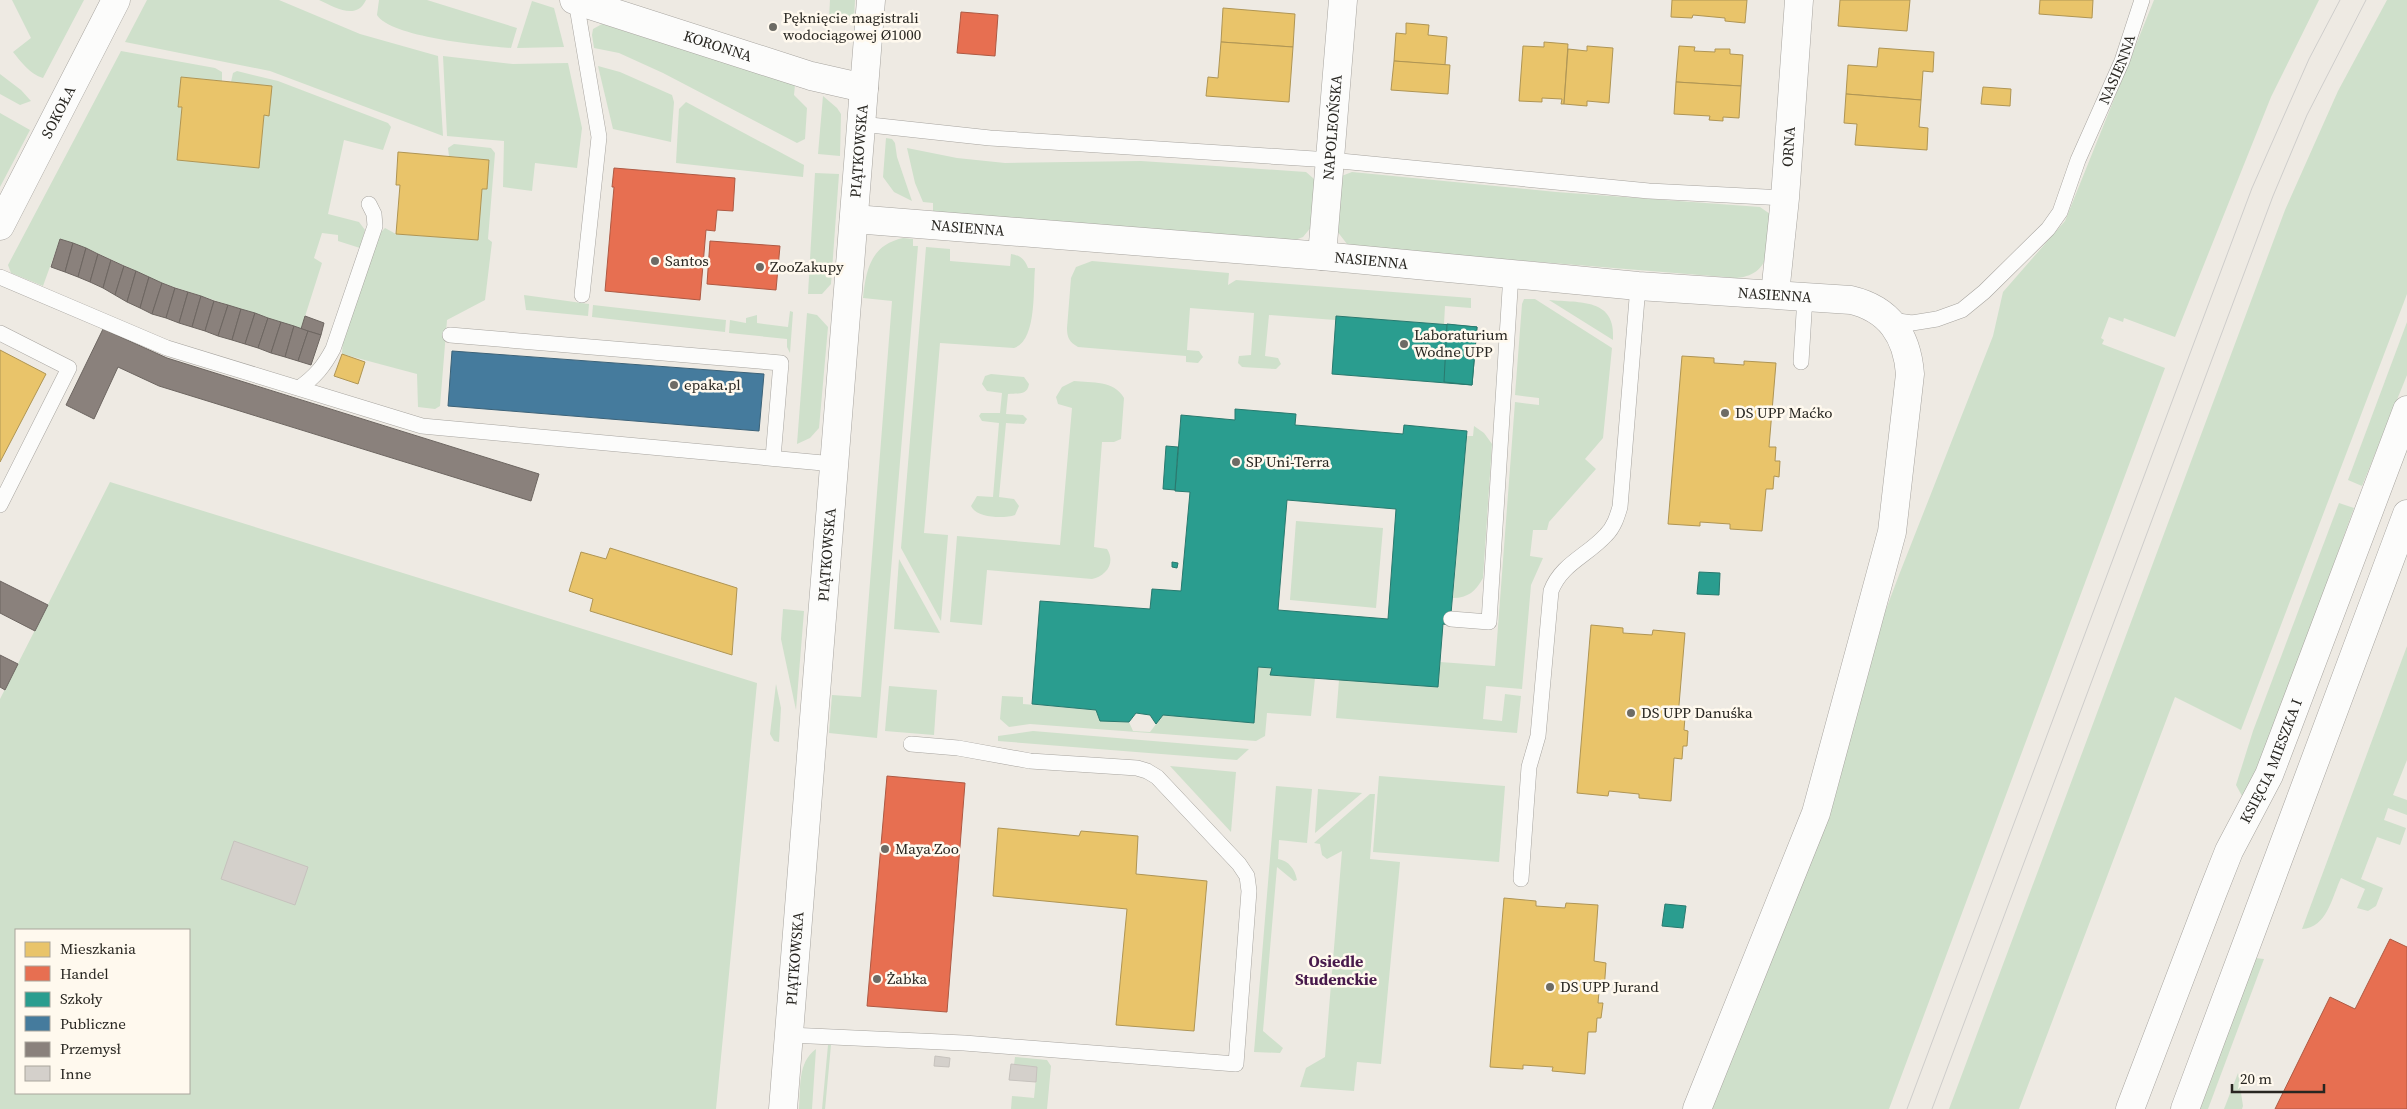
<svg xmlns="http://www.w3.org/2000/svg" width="2407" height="1109" font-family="'Source Serif 4',serif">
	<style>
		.green { fill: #cfe0cb; fill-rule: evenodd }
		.homes { fill: #e9c46a; stroke: #af9554 }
		.shops { fill: #e76f51; stroke: #ae5943 }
		.schools { fill: #2a9d8f; stroke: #29796e; fill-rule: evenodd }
		.public { fill: #457b9d; stroke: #3c6278 }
		.industry { fill: #8a817c; stroke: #6d6661 }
		.building { fill: #d4d0cb; stroke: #c6c2bd }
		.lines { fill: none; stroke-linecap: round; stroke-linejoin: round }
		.service-casing { stroke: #a7a49f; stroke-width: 16 }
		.minor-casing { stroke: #a7a49f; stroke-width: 29 }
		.tertiary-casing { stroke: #a7a49f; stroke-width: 29 }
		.service { stroke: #fcfcfb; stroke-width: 15 }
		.minor { stroke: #fcfcfb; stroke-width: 28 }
		.tertiary { stroke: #fcfcfb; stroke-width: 28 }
		.tram { stroke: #cecdcb; stroke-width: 1 }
		.poi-dot { fill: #6d6b65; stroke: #fff9ee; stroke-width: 2 }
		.labels { text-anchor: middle; stroke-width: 5; stroke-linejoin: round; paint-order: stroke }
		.poi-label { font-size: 15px; fill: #282621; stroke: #fff9ee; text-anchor: start }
		.street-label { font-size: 15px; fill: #282621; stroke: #fff9ee }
		.neighbourhood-label { font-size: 16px; font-weight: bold; fill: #481a4c; stroke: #fff9ee }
	</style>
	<rect width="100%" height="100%" fill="#eeeae3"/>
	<g class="green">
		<path d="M 12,0 L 84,0 L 43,78 C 30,74 21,62 13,52 L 31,38 Z"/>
		<polygon points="147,0 279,0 360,34 438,56 443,136 270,71 125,42"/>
		<path d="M 319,0 L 366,0 C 356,21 335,7 319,0 Z"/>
		<path d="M 379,0 L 427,0 L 517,28 L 511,48 C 484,46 390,37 377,15 Z"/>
		<polygon points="830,0 855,0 854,19 829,18"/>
		<polygon points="2154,0 2319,0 2271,97 2175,337 2124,318 2123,322 2109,317 2101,338 2104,340 2102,344 2165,368 1889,1109 1697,1109 1899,575 1993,336 2003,292 2065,221"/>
		<polygon points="2387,0 2407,0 2407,294 2241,730 2175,697 2019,1109 1949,1109 2285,210 2338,91"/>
		<polygon points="532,1 554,8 564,47 517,48"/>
		<polygon points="602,24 795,85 794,95 807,108 805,139 797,143 663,73 619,53 594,48 592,35 593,29"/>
		<polygon points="121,51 215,68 222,72 222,81 181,77 178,106 182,107 177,160 259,168 264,115 272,86 231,82 233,73 237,71 278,81 388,123 391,127 383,150 344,140 328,214 359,222 365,230 360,248 338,241 338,235 322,233 314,258 322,263 301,329 162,283 86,248 60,239 43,286 11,273 8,265"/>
		<polygon points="443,56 513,64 568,63 582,128 577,168 535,163 532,191 503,187 504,141 447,136"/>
		<polygon points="598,66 620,72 672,95 674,102 671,142 613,129"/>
		<polygon points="0,74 21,90 31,101 20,105 0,94"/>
		<polygon points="823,96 837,108 841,114 840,156 818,154"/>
		<polygon points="686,102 804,165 803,177 676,163 679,109"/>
		<polygon points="0,113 30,130 0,187"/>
		<polygon points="886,138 892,139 895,143 897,157 912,201 894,192 883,177"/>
		<polygon points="454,144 491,148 495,153 488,239 492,242 485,300 447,320 440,406 435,409 418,407 417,374 342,354 343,336 381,232 385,228 396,234 478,240 482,189 487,189 489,160 449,156 448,148"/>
		<polygon points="907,148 957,158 1005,163 1141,161 1306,172 1313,178 1317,184 1312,226 1303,237 1295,240 933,212 933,203 923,202 915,183"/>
		<path d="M 1352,172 L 1556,192 L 1760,207 L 1770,214 C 1768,242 1774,274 1737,278 L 1355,247 L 1347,244 L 1337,231 L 1339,177 Z"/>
		<polygon points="815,173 839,174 831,284 822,294 808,294"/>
		<path d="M 903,238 L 913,239 L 913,246 L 918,246 L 877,738 L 829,733 L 832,695 L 861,697 L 892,301 L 863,298 C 866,269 871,245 903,238 Z"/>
		<path d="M 926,247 L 950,249 L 950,261 L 1010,266 L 1011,254 C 1019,255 1025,259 1028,268 L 1035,268 C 1033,289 1037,341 1014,348 L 940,343 L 924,533 L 948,535 L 941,621 L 901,548 Z"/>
		<path d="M 1092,261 L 1229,273 L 1228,285 L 1236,280 L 1471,298 L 1471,308 L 1445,306 L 1444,324 L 1336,316 L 1335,320 L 1269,315 L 1265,356 L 1278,358 L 1281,364 L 1276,369 L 1242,367 L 1238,363 L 1239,356 L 1251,355 L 1254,313 L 1190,308 L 1187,350 L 1199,351 L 1203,357 L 1198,363 L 1186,362 L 1186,356 L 1078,347 C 1069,342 1067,337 1067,328 L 1071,278 L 1076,267 Z"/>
		<polygon points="524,295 589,304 588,316 526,310"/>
		<polygon points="1524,299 1535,299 1612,348 1603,438 1585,459 1596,469 1549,522 1547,530 1533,530 1530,556 1543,558 1531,585 1522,689 1486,686 1483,719 1502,721 1505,694 1521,696 1517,733 1336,718 1339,680 1440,662 1495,666 1515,402 1539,405 1539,398 1515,395 1522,304"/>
		<path d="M 1549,300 C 1581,303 1616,298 1613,340 Z"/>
		<polygon points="593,305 726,320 725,332 592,317"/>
		<polygon points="790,311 793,312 790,353 787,347 787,339 729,333 730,320 746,323 746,318 757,315 757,323 788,327"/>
		<polygon points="807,313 817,315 828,327 819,428 810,438 797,444"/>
		<polygon points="2407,322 2407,375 2362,486 2348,480"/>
		<path d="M 991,374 L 1024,377 L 1029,384 C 1027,396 1018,393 1008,394 L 1006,414 L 1023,415 L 1027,419 L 1024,424 L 1006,423 L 999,497 L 1014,499 L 1019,506 L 1015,515 C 1004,519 976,518 971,506 L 977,496 L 993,497 L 999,423 L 982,421 L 979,416 L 981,413 L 1000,413 L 1002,393 L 987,391 L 982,384 L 985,376 Z"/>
		<path d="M 1074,381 C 1092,383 1114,380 1124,398 L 1121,439 L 1114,442 L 1102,442 L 1094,547 L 1107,549 C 1116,563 1106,576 1092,579 L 987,570 L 982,625 L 950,622 L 957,536 L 1060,545 L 1072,408 L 1058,404 L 1056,397 L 1062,387 Z"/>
		<path d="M 1474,426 L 1484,433 L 1492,444 L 1483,578 C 1476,591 1468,598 1453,598 L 1467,436 L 1473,436 Z"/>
		<path d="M 110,482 L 757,683 L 716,1109 L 0,1109 L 0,699 ZM 16,930 L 189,930 L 189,1093 L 16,1093 Z"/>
		<polygon points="2339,503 2354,508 2266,751 2242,796 2236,785 2253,731"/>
		<polygon points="1296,521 1383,528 1376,608 1290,600"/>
		<polygon points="899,559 940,633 894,629"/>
		<polygon points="783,609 804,611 796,710 781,639"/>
		<path d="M 2407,646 L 2407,760 L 2393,795 L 2407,800 L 2407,815 L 2388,808 L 2384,820 L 2406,828 L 2400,845 L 2377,837 L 2361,879 L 2383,888 L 2376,906 L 2368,911 L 2357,908 L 2365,889 L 2341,878 C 2332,897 2327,928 2302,929 Z"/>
		<polygon points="1258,667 1272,668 1270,675 1315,678 1311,716 1267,713 1265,736 1256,741 1030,724 1009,727 1000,719 1002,696 1023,697 1023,704 1096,710 1100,721 1129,722 1133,731 1150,732 1163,715 1254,723"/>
		<polygon points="776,684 781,708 779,742 774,741 770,734"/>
		<polygon points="889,686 937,690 934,735 885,731"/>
		<polygon points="1033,731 1249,749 1237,760 998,741 998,736"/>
		<polygon points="1170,766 1236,772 1231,832"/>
		<polygon points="1379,776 1505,786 1499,862 1373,852"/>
		<path d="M 1276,786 L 1312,789 L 1307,843 L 1279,840 L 1278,859 C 1289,861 1295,869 1297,880 L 1294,881 L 1277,867 L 1263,1031 L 1283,1048 L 1280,1053 L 1254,1052 Z"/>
		<polygon points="1318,789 1362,793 1315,833"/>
		<polygon points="1370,794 1375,794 1370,859 1400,862 1381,1064 1357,1062 1354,1091 1300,1087 1306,1068 1325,1057 1342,851 1327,859 1322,855 1320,844 1314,843"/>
		<polygon points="2255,958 2264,959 2208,1109 2200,1109"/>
		<polygon points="828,1045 831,1045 825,1109 822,1109"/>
		<path d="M 816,1049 L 812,1109 L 799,1109 C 801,1088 797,1063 816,1049 Z"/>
		<polygon points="1015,1057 1047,1060 1051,1066 1047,1109 1011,1109 1012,1096 1034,1098 1037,1067 1014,1065"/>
		<polygon points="2238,1073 2243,1106 2242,1109 2224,1109"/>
	</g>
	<g class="homes">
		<polygon points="1672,0 1747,0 1745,23 1725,21 1725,18 1693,15 1692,18 1671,17"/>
		<polygon points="1840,0 1910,0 1907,31 1838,26"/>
		<polygon points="2040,0 2093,0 2092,18 2039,14"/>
		<polygon points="1223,8 1295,14 1293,47 1221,42"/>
		<polygon points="1406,23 1429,25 1428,35 1447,37 1445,65 1394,61 1396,33 1406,34"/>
		<polygon points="1221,42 1293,47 1289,102 1206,96 1208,77 1218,78"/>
		<polygon points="1544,42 1568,44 1564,104 1561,104 1562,99 1542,98 1542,102 1519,101 1523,46 1544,47"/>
		<polygon points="1587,46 1613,48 1609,103 1587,101 1587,106 1564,104 1568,49 1587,51"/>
		<polygon points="1679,46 1695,47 1694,51 1715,52 1715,49 1730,49 1730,54 1743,55 1741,86 1676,82"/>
		<polygon points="1879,48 1934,52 1933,72 1923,71 1921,100 1846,94 1848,65 1877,67"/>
		<polygon points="1394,61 1450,65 1448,94 1391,90"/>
		<polygon points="181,77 272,86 269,116 264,115 259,168 177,160 182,107 178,107"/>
		<polygon points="1676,82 1741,86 1739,118 1723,117 1723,121 1709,120 1710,116 1674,114"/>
		<polygon points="1983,87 2011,89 2010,106 1981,104"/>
		<polygon points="1846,94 1921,100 1919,127 1928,128 1927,150 1855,145 1857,124 1844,123"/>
		<polygon points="398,152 489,160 487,189 482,189 478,240 396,234 400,185 396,185"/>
		<polygon points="0,350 46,374 0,462"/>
		<polygon points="342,354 365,362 358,384 334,376"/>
		<polygon points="1682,356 1714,358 1714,363 1744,365 1744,361 1776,363 1769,447 1776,447 1775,461 1780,461 1779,477 1774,476 1773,489 1766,489 1762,531 1730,529 1730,524 1700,522 1700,526 1668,524"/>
		<polygon points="610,548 737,588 732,655 590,611 593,599 569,591 581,552 606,559"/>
		<polygon points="1591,625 1623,628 1623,633 1652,635 1653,630 1685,633 1678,717 1685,717 1684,730 1688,731 1687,746 1683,746 1682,759 1674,758 1671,801 1639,798 1639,794 1609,791 1608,796 1577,793"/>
		<polygon points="998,828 1079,836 1081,831 1138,836 1136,874 1207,881 1194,1031 1116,1025 1127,909 993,896"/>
		<polygon points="1504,898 1536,901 1536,906 1565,908 1566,903 1598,905 1594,961 1606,963 1604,991 1599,992 1598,1003 1603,1003 1601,1018 1597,1018 1596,1032 1588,1032 1585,1074 1552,1071 1553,1067 1523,1065 1523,1069 1490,1067"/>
	</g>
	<g class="shops">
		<polygon points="961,12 998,15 995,56 957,53"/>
		<polygon points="614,168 735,178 733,211 717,210 715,231 706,230 700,300 605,291 614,187 612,187"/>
		<polygon points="710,241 780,246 776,290 707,284"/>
		<polygon points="887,776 965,783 947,1012 867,1006"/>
		<polygon points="2390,939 2407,947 2407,1109 2275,1109 2330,997 2355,1009"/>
	</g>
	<g class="schools">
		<polygon points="1336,316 1477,327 1472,385 1332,374"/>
		<polygon points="1447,324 1477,327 1472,385 1444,382"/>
		<path d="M 1235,409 L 1296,414 L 1295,425 L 1403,434 L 1404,425 L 1467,431 L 1450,625 L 1443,624 L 1438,687 L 1270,675 L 1272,668 L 1258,667 L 1254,723 L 1163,715 L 1156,724 L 1150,715 L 1136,713 L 1129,722 L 1100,721 L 1096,710 L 1032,704 L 1040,601 L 1150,609 L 1152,589 L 1181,591 L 1190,492 L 1175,491 L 1181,415 L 1235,420 ZM 1287,500 L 1396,509 L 1388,619 L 1278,610 Z"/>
		<polygon points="1166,446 1178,447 1175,490 1163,489"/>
		<polygon points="1172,562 1178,563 1177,568 1172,567"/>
		<polygon points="1699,572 1720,573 1719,595 1697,594"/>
		<polygon points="1665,904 1686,906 1683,928 1662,926"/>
	</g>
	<polygon class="public" points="452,351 764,374 759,431 448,406"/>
	<g class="industry">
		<polygon points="60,239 73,243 65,272 51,267"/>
		<polygon points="73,243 86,248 78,277 65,272"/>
		<polygon points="86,248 98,254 90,282 78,277"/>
		<polygon points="98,254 111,260 103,288 90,282"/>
		<polygon points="111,260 124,266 115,295 103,288"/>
		<polygon points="124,266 136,271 127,302 115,295"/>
		<polygon points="136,271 149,277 140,308 127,302"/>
		<polygon points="149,277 162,283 152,314 140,308"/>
		<polygon points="162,283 175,288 166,318 152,314"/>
		<polygon points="175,288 188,292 179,323 166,318"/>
		<polygon points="188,292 201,296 192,327 179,323"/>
		<polygon points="201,296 214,301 205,331 192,327"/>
		<polygon points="214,301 228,305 218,336 205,331"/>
		<polygon points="228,305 241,309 232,340 218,336"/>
		<polygon points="241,309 255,313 245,344 232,340"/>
		<polygon points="255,313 268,318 258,348 245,344"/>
		<polygon points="305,316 324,323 321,335 301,329"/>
		<polygon points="268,318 281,322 271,353 258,348"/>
		<polygon points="281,322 294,326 285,357 271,353"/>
		<polygon points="294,326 308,331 298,361 285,357"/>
		<polygon points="103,329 167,358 539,474 531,501 159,386 118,367 94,419 66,405"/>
		<polygon points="308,331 321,335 311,365 298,361"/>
		<polygon points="0,581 48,605 35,631 0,613"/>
		<polygon points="0,655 18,664 5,690 0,687"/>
	</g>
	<g class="building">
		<polygon points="234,841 308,867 295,905 221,879"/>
		<polygon points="935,1056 950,1058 949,1067 934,1066"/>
		<polygon points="1011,1064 1037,1067 1036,1082 1009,1080"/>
	</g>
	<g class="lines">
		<defs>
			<g id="service">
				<polyline points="576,1 599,137 582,295"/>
				<polyline points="861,124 990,138 1330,160 1649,191 1785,198"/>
				<polyline points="0,277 167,348 422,426 834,464"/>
				<path id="s1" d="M 1888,316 L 1898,321 L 1912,323 L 1937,319 L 1962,310 L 1984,292 L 2048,229 L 2060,212 L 2078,160 L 2122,61 L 2142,0"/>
				<polyline points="0,333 69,368 0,505"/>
				<polyline points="450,335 781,363 773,458"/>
				<polyline points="1801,362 1805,297"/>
				<path d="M 299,388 C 315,377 324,366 333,349 L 375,226 L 374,214 L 369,204"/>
				<polyline points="1451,619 1489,622 1511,274"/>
				<path d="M 1521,879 L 1529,767 L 1538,736 L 1551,591 C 1561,564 1587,556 1606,535 C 1614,527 1617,517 1620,507 L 1638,286"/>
				<polyline points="789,1035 964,1043 1236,1064 1249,891 1247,876 1239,864 1157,777 1147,771 1137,768 1030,761 958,748 911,744"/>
			</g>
			<g id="minor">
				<path id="s2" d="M 574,0 L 811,76 L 864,88"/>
				<path id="s3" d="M 854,219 L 1322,256 L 1638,286 L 1851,300 C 1889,309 1907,335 1910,374 L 1892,532 L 1816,813 L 1697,1109"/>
				<path id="s4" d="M 0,226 L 116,0"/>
				<path id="s5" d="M 1322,256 L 1343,0"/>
				<path id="s6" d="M 1775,294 L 1785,198 L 1799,0"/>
			</g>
			<g id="tertiary">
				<path id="s7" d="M 783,1109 L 871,0"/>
				<path id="s8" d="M 2130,1109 L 2212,894 L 2229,851 L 2269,775 L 2288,725 L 2407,410"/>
				<polyline points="2185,1109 2407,514"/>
			</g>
		</defs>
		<use href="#service" class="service-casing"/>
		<use href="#minor" class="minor-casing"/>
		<use href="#tertiary" class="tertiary-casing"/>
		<use href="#service" class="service"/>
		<use href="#minor" class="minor"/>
		<use href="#tertiary" class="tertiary"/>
		<g class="tram">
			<polyline points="1907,1109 2252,188 2309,59 2340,0"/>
			<polyline points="1932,1109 2273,196 2307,115 2366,0"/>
		</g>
	</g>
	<g class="poi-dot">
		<circle cx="773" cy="27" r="5"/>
		<circle cx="655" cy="261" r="5"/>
		<circle cx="760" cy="267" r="5"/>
		<circle cx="1404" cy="344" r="5"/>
		<circle cx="674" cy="385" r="5"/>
		<circle cx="1725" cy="413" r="5"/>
		<circle cx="1236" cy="462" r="5"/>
		<circle cx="1631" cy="713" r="5"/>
		<circle cx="885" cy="849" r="5"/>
		<circle cx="877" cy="979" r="5"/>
		<circle cx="1550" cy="987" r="5"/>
	</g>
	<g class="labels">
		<g class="poi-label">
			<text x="783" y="23">Pęknięcie magistrali<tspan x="783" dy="17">wodociągowej Ø1000</tspan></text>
			<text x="665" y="266">Santos</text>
			<text x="770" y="272">ZooZakupy</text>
			<text x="1414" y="340">Laboraturium<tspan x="1414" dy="17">Wodne UPP</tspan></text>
			<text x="684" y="390">epaka.pl</text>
			<text x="1735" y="418">DS UPP Maćko</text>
			<text x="1246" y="467">SP Uni-Terra</text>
			<text x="1641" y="718">DS UPP Danuśka</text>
			<text x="895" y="854">Maya Zoo</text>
			<text x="887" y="984">Żabka</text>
			<text x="1560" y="992">DS UPP Jurand</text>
		</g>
		<g class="street-label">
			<text dy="5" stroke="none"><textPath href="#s2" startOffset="151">KORONNA</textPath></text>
			<text dy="5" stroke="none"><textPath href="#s1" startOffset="370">NASIENNA</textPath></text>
			<text dy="5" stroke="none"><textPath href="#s4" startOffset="128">SOKOŁA</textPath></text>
			<text dy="5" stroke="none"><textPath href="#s5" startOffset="129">NAPOLEOŃSKA</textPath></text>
			<text dy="5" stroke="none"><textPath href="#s6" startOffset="148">ORNA</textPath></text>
			<text dy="5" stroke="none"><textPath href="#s7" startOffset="961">PIĄTKOWSKA</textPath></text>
			<text dy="5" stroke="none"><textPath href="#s3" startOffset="114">NASIENNA</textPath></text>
			<text dy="5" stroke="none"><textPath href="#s3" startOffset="519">NASIENNA</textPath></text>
			<text dy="5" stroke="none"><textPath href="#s3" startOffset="924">NASIENNA</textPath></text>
			<text dy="5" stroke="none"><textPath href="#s7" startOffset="556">PIĄTKOWSKA</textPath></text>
			<text dy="5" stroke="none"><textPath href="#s8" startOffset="376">KSIĘCIA MIESZKA I</textPath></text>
			<text dy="5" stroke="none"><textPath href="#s7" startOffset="151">PIĄTKOWSKA</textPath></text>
		</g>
		<g class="neighbourhood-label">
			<text x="1336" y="967">Osiedle<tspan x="1336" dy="18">Studenckie</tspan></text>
		</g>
	</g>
	<rect x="15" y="929" width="175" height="165" fill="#fff9ee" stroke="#a9a59c"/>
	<rect x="25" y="942" width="25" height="15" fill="#e9c46a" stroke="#a9a59c"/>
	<text x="60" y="954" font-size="15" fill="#282621">Mieszkania</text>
	<rect x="25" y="966" width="25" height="15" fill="#e76f51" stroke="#a9a59c"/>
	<text x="60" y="979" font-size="15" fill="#282621">Handel</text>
	<rect x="25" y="992" width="25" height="15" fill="#2a9d8f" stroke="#a9a59c"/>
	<text x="60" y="1004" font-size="15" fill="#282621">Szkoły</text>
	<rect x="25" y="1016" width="25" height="15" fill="#457b9d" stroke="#a9a59c"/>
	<text x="60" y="1029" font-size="15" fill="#282621">Publiczne</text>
	<rect x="25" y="1042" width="25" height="15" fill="#8a817c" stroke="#a9a59c"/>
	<text x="60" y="1054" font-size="15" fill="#282621">Przemysł</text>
	<rect x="25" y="1066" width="25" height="15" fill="#d4d0cb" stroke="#a9a59c"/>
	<text x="60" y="1079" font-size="15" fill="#282621">Inne</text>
	<path d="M2232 1084v8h92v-8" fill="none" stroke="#282621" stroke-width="2.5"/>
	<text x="2240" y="1084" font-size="15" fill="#282621" stroke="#fff9ee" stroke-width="4" paint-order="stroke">20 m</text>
</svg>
